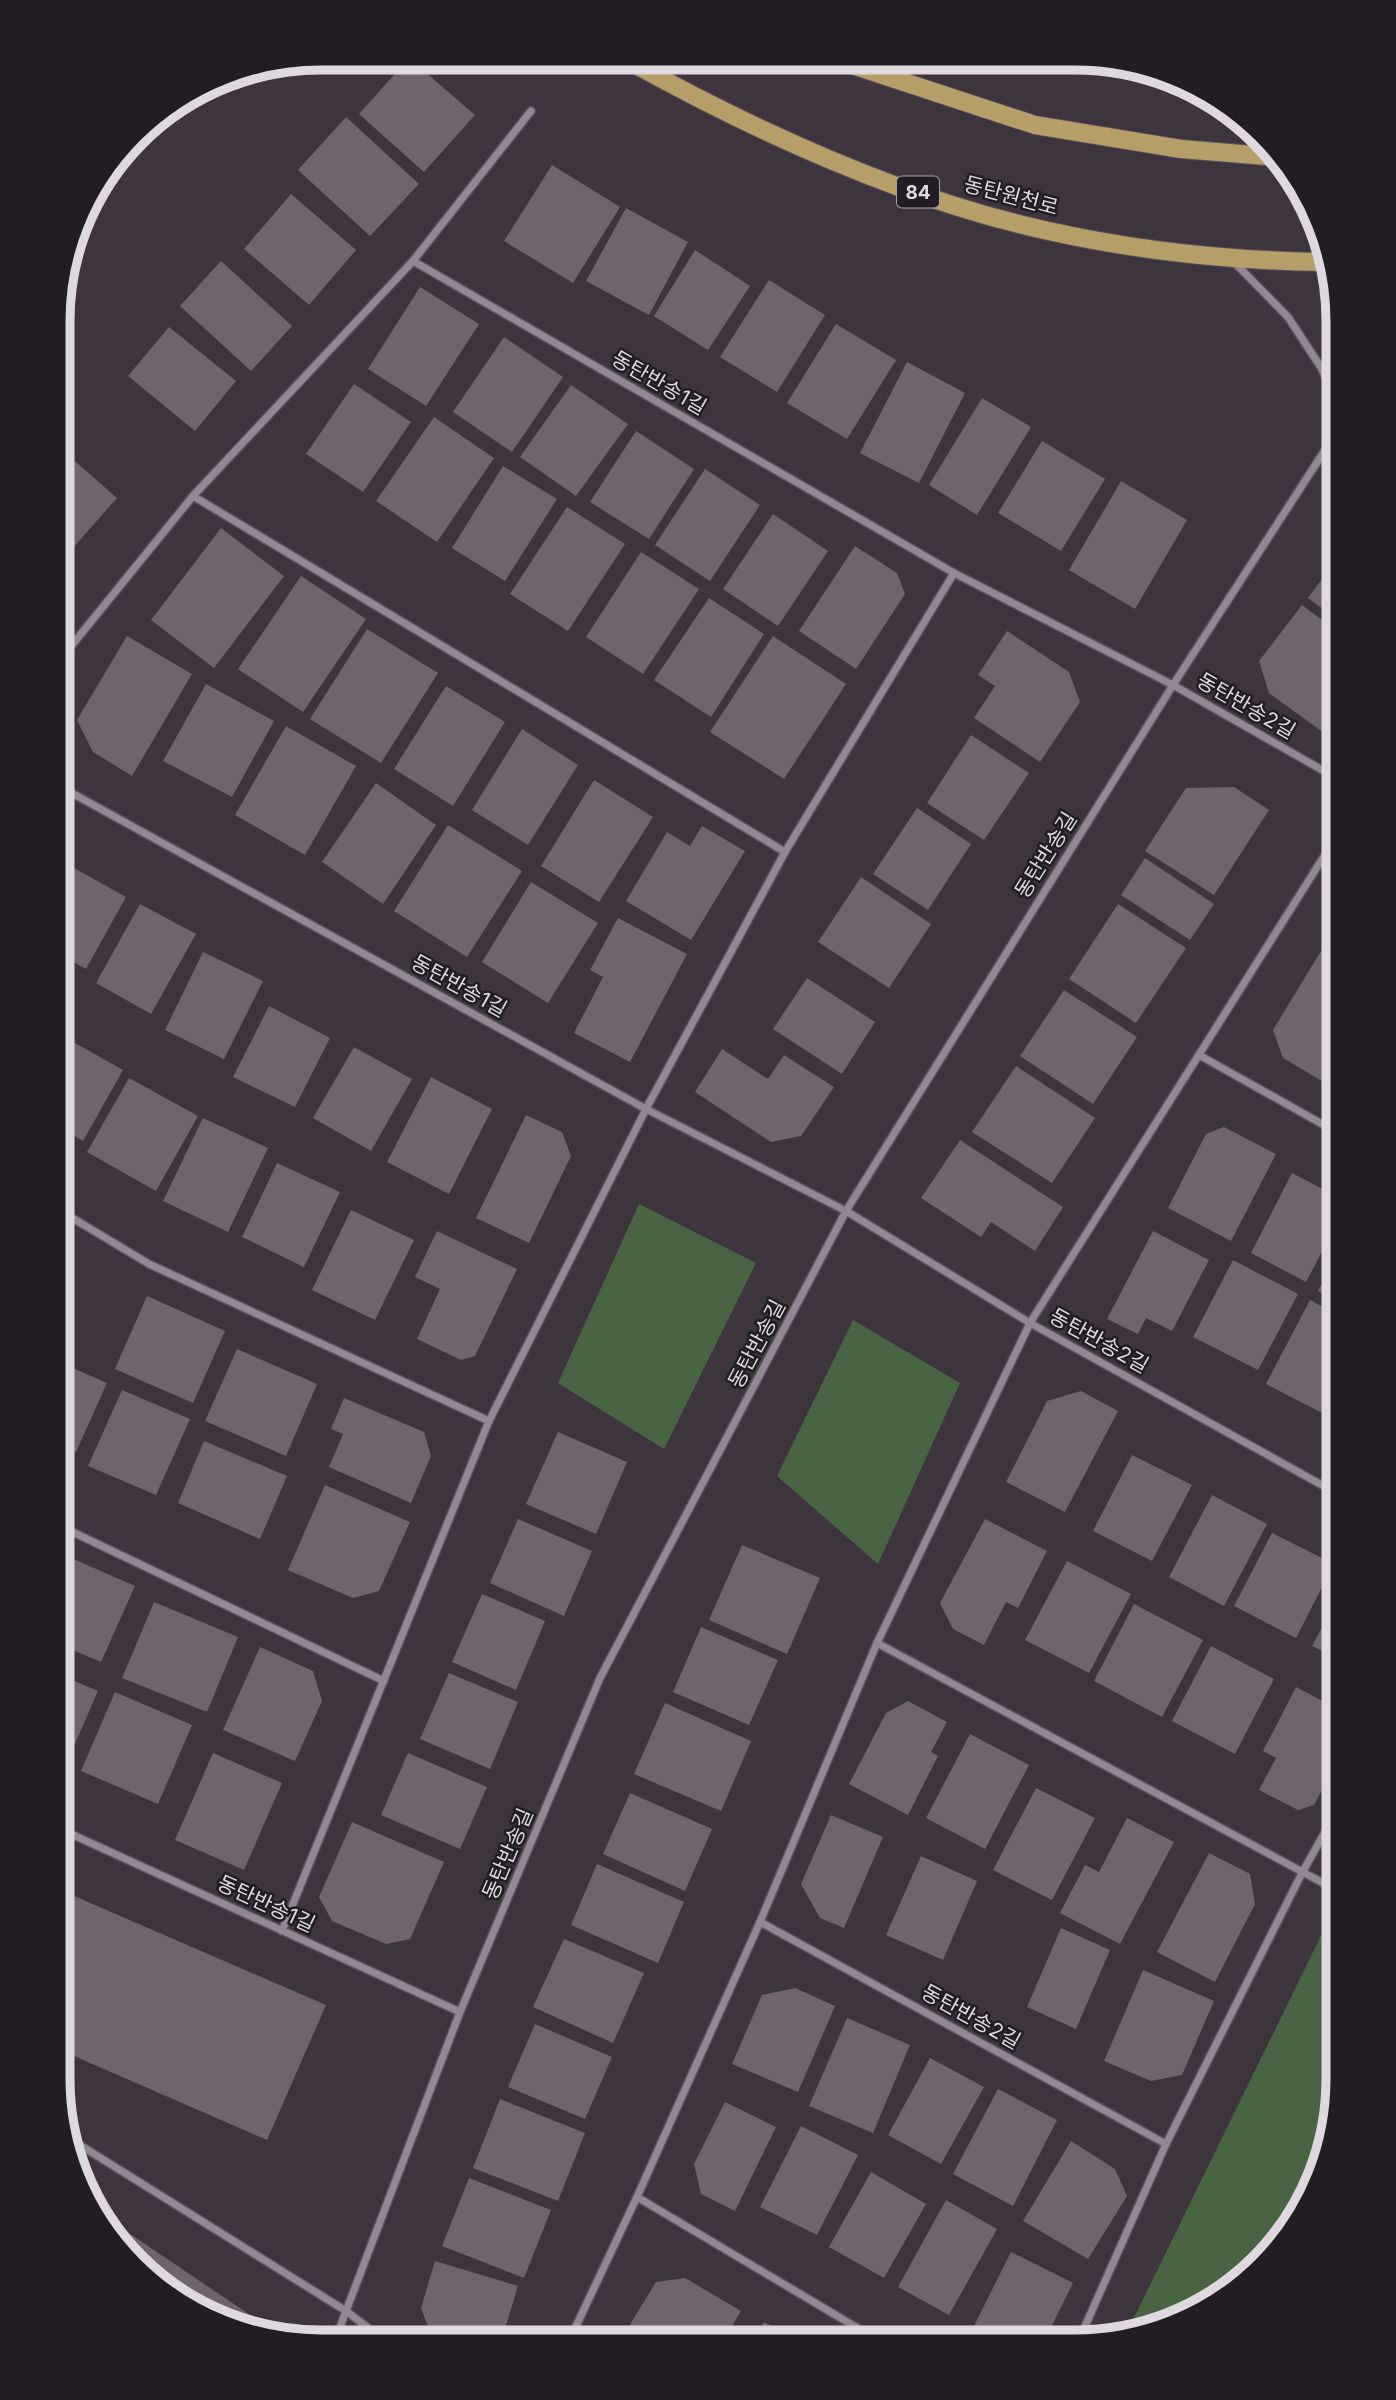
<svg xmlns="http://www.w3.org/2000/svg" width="1396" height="2400" font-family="Inter,'Noto Sans KR',sans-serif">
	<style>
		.green { fill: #496443 }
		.building { fill: #6f636d }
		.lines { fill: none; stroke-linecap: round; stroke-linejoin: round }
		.street-casing { stroke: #585159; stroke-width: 10 }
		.primary-casing { stroke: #585159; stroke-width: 20 }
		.street { stroke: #928792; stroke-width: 7 }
		.primary { stroke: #b69e69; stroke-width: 18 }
		.labels { text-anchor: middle; stroke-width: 5; stroke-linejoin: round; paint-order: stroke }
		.shield { fill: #221d22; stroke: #a6a1a6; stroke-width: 2 }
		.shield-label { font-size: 19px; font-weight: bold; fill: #dfd9df }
		.street-label { font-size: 21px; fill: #dfd9df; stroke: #221d22 }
		.rim { fill: none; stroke: #dfd9df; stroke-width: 9 }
	</style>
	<rect width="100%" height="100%" fill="#3e343e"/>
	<g class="green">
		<polygon points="639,1204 756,1263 664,1449 558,1383"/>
		<polygon points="853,1320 960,1383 878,1564 777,1476"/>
		<polygon points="1338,1901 1338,2096 1318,2179 1284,2239 1221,2298 1160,2328 1126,2334"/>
	</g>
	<g class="building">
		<polygon points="409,58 475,115 424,172 359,114"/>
		<polygon points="346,117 419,184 370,236 298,170"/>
		<polygon points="552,165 620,207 573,283 504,241"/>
		<polygon points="291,194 356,250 309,305 244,249"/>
		<polygon points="626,208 688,242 649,315 586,281"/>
		<polygon points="695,250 750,286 708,350 654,316"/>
		<polygon points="221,261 292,326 251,371 180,306"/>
		<polygon points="769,280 825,315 777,392 720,357"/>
		<polygon points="420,287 479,324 426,406 368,369"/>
		<polygon points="836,324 896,360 847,439 787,403"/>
		<polygon points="169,327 236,381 195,431 128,376"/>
		<polygon points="504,337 563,377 512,452 453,412"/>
		<polygon points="907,362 965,393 919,483 860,453"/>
		<polygon points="354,384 411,422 363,492 306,454"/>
		<polygon points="571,385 628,424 576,496 520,457"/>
		<polygon points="982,398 1031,427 977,515 929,485"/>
		<polygon points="434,417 494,458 437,542 376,501"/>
		<polygon points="636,431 694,469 649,539 590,502"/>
		<polygon points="1042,441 1105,479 1061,551 998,513"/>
		<polygon points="60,448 117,498 64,558 60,554"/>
		<polygon points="503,466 557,499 505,581 452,548"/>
		<polygon points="705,469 760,505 710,581 655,545"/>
		<polygon points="1121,481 1187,520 1135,609 1069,570"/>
		<polygon points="567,507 625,544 568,631 510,594"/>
		<polygon points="773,514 828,551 778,626 723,589"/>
		<polygon points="221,528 284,576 214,668 151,620"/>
		<polygon points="855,546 897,573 905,594 856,669 799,631"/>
		<polygon points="641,552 699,589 643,674 586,637"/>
		<polygon points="1338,557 1338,620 1308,598"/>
		<polygon points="301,576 366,619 303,712 238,669"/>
		<polygon points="709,598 764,634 711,717 654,680"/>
		<polygon points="1302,605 1338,632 1338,714 1324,733 1269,693 1259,661"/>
		<polygon points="367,629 438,673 381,763 310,719"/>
		<polygon points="1007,631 1069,672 1080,702 1040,762 974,718 995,686 978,675"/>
		<polygon points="127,636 192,674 132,776 93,752 77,720"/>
		<polygon points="773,636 846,684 784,779 710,732"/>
		<polygon points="206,684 274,721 232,797 163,761"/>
		<polygon points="446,686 505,722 453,806 394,769"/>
		<polygon points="286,726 356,766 305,855 235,815"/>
		<polygon points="522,729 578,765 528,845 472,810"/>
		<polygon points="971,735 1029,773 984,840 927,803"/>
		<polygon points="594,780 653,817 599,902 541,866"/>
		<polygon points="376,783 436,825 383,904 322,862"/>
		<polygon points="1234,787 1269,810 1214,895 1145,851 1186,788"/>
		<polygon points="917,808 971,844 928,910 873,874"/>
		<polygon points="448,825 522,871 467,957 394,911"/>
		<polygon points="702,826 745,851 691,940 626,901 667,832 690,846"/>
		<polygon points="1145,858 1214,904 1190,940 1121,895"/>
		<polygon points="67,864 126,897 86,969 59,954 59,877"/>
		<polygon points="861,877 931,924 889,988 818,942"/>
		<polygon points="531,882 598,923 548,1003 482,962"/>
		<polygon points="140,904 196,934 151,1014 96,983"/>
		<polygon points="1118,904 1186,948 1136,1023 1069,979"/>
		<polygon points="618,918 687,954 630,1062 574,1033 603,977 590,970"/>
		<polygon points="1321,951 1338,961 1338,1066 1327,1084 1283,1058 1273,1030"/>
		<polygon points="203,952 263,981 224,1059 165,1030"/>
		<polygon points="807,978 875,1022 842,1074 773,1029"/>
		<polygon points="1064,990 1137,1037 1093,1104 1020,1056"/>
		<polygon points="269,1006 330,1038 295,1107 233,1077"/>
		<polygon points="59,1034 123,1070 83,1141 59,1127"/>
		<polygon points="354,1047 412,1079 371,1151 313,1118"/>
		<polygon points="722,1049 768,1079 784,1055 834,1087 801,1136 771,1142 695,1092"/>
		<polygon points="1016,1066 1095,1118 1052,1183 972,1132"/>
		<polygon points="431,1077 492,1109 449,1194 387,1162"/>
		<polygon points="129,1078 198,1116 156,1191 87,1152"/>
		<polygon points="526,1115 562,1132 571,1156 529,1243 476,1218"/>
		<polygon points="203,1118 268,1148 228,1232 163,1201"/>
		<polygon points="1224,1127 1276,1154 1231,1241 1168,1208 1206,1134"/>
		<polygon points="960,1140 1063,1207 1035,1251 991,1222 981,1237 921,1198"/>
		<polygon points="277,1163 340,1192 304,1267 242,1237"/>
		<polygon points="1292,1173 1338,1197 1338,1221 1306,1282 1251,1253"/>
		<polygon points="351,1210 414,1240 375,1320 312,1290"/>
		<polygon points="437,1231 517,1269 475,1356 461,1360 417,1339 440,1289 415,1277"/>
		<polygon points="1153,1231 1209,1260 1172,1331 1146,1318 1138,1334 1107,1319"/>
		<polygon points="1338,1253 1338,1302 1318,1291"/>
		<polygon points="1233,1260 1298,1294 1258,1370 1193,1337"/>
		<polygon points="147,1296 225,1331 193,1403 115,1369"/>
		<polygon points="1310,1300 1338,1315 1338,1383 1322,1413 1266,1384"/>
		<polygon points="237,1349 317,1384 286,1456 205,1421"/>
		<polygon points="59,1362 107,1383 76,1452 59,1444"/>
		<polygon points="122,1390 190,1419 156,1495 88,1466"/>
		<polygon points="1081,1391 1118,1411 1065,1512 1006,1482 1047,1401"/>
		<polygon points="344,1398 424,1432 431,1456 411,1503 329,1467 343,1434 331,1429"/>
		<polygon points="558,1432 627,1462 596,1534 526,1504"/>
		<polygon points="204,1441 287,1476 260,1539 178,1503"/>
		<polygon points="1132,1455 1192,1485 1152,1561 1093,1531"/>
		<polygon points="325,1485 410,1522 379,1591 353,1598 288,1570"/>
		<polygon points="1212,1495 1267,1524 1224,1606 1169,1577"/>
		<polygon points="518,1519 592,1551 564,1616 490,1583"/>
		<polygon points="985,1519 1047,1551 1018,1608 1006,1602 984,1645 953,1629 940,1603"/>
		<polygon points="1272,1533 1334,1564 1296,1638 1234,1606"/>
		<polygon points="742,1545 820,1578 787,1654 709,1620"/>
		<polygon points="62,1554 135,1586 101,1662 58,1644 58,1563"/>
		<polygon points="1067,1561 1131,1594 1089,1673 1025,1640"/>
		<polygon points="482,1594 545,1621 516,1690 452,1662"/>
		<polygon points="154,1602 238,1637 207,1712 122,1678"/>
		<polygon points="1335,1603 1338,1605 1338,1659 1312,1646"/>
		<polygon points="1134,1604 1203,1640 1162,1717 1094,1681"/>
		<polygon points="701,1627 778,1660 749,1725 673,1692"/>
		<polygon points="1211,1646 1274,1679 1235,1754 1172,1721"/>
		<polygon points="260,1647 313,1671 322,1701 295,1761 223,1730"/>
		<polygon points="449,1673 518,1702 490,1769 420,1739"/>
		<polygon points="58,1674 98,1691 64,1769 58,1766"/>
		<polygon points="1296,1687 1338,1709 1338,1760 1314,1805 1298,1810 1259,1790 1276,1758 1263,1751"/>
		<polygon points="115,1692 192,1725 158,1804 81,1771"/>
		<polygon points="908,1701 947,1722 931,1752 938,1756 908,1815 849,1784 886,1713"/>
		<polygon points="665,1703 751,1741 721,1811 634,1774"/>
		<polygon points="970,1734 1029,1765 985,1849 926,1818"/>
		<polygon points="213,1753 282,1783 244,1870 175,1840"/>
		<polygon points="408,1753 487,1787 460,1849 381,1815"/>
		<polygon points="1036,1788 1095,1818 1052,1900 993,1870"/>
		<polygon points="630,1793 712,1829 685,1891 603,1854"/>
		<polygon points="831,1815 883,1837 844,1928 820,1918 801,1884"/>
		<polygon points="1127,1818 1174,1842 1120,1944 1060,1913 1085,1865 1099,1872"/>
		<polygon points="352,1822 444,1862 410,1939 386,1944 332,1921 319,1897"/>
		<polygon points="1209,1853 1250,1874 1255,1904 1215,1982 1157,1952"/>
		<polygon points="921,1856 977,1881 943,1960 886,1935"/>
		<polygon points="597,1864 684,1902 658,1963 571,1925"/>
		<polygon points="58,1889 326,2005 267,2140 58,2049"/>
		<polygon points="1061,1928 1110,1950 1076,2029 1027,2007"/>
		<polygon points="564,1939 644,1973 613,2043 533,2007"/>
		<polygon points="1143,1970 1214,2001 1182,2075 1151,2081 1104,2061"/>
		<polygon points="795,1988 835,2006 798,2092 732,2064 762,1995"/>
		<polygon points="847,2018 910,2045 873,2133 809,2106"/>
		<polygon points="535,2024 612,2057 585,2119 508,2087"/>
		<polygon points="930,2058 984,2087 941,2164 888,2135"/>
		<polygon points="998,2089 1057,2120 1013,2206 953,2174"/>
		<polygon points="500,2099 585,2133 558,2201 473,2168"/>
		<polygon points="725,2102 776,2127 735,2211 701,2194 694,2164"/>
		<polygon points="801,2126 858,2155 817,2235 760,2207"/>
		<polygon points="1071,2141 1115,2169 1127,2196 1088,2259 1023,2221"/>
		<polygon points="871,2172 926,2204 884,2278 829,2247"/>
		<polygon points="469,2178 551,2210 524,2278 442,2246"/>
		<polygon points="946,2200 997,2229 949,2315 898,2287"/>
		<polygon points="114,2223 256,2319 249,2330 220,2322 148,2277 108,2232"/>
		<polygon points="1011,2252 1073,2283 1044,2342 997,2342 972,2330"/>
		<polygon points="435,2261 518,2286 501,2341 433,2340 421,2308"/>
		<polygon points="685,2278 741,2311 723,2341 620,2341 656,2282"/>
		<polygon points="764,2322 797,2341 753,2341"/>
	</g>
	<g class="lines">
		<defs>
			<g id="street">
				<polyline points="413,261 954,573 1173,685 1338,779"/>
				<polyline points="1233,261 1288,317 1322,369 1338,411"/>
				<polyline points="193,496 785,852"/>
				<polyline points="59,661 193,496 413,261 531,111"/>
				<polyline points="59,786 646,1109 846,1211 1030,1323 1338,1494"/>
				<polyline points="1199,1055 1338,1133"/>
				<polyline points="59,1210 149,1264 489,1421"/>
				<polyline points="58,1525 384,1681"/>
				<polyline points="877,1643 1338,1891"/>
				<polyline points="58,1828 460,2012"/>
				<polyline points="760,1922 1166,2144"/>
				<polyline points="282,1931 489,1421 646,1109 785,852 954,573"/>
				<polyline points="67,2137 346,2311 384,2340"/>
				<polyline points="637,2197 881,2342"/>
				<polyline points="335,2340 460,2012 600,1678 846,1211 1173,685 1338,430"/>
				<polyline points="569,2341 637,2197 760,1922 877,1643 1030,1323 1338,834"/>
				<polyline points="1078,2342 1166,2144 1303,1871 1338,1809"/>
			</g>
			<g id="primary">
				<path d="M 627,60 C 755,131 900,198 1044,230 C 1137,251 1233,261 1328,262"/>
				<polyline points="840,61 1035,125 1181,149 1278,157"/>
			</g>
		</defs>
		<use href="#street" class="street-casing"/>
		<use href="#primary" class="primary-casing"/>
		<use href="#street" class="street"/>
		<use href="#primary" class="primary"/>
	</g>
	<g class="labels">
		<rect class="shield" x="897" y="176.5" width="42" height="31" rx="5"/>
		<g class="shield-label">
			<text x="918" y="199">84</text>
		</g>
		<g class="street-label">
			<text transform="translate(1011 196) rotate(15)" y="7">동탄원천로</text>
			<text transform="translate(659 383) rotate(30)" y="7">동탄반송1길</text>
			<text transform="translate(1246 706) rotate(30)" y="7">동탄반송2길</text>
			<text transform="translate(1046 855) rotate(-58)" y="7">동탄반송길</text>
			<text transform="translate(459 986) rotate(29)" y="7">동탄반송1길</text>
			<text transform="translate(1099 1341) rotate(29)" y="7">동탄반송2길</text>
			<text transform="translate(757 1344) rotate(-62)" y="7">동탄반송길</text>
			<text transform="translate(508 1854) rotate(-67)" y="7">동탄반송길</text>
			<text transform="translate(266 1904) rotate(25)" y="7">동탄반송1길</text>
			<text transform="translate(971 2017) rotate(29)" y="7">동탄반송2길</text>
		</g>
	</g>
	<path d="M0 0H1396V2400H0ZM321 70H1075A251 251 0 0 1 1326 321V2079A251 251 0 0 1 1075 2330H321A251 251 0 0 1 70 2079V321A251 251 0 0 1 321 70Z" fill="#221d22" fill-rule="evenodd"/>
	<path class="rim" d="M321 70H1075A251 251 0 0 1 1326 321V2079A251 251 0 0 1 1075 2330H321A251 251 0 0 1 70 2079V321A251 251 0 0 1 321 70Z"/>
</svg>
